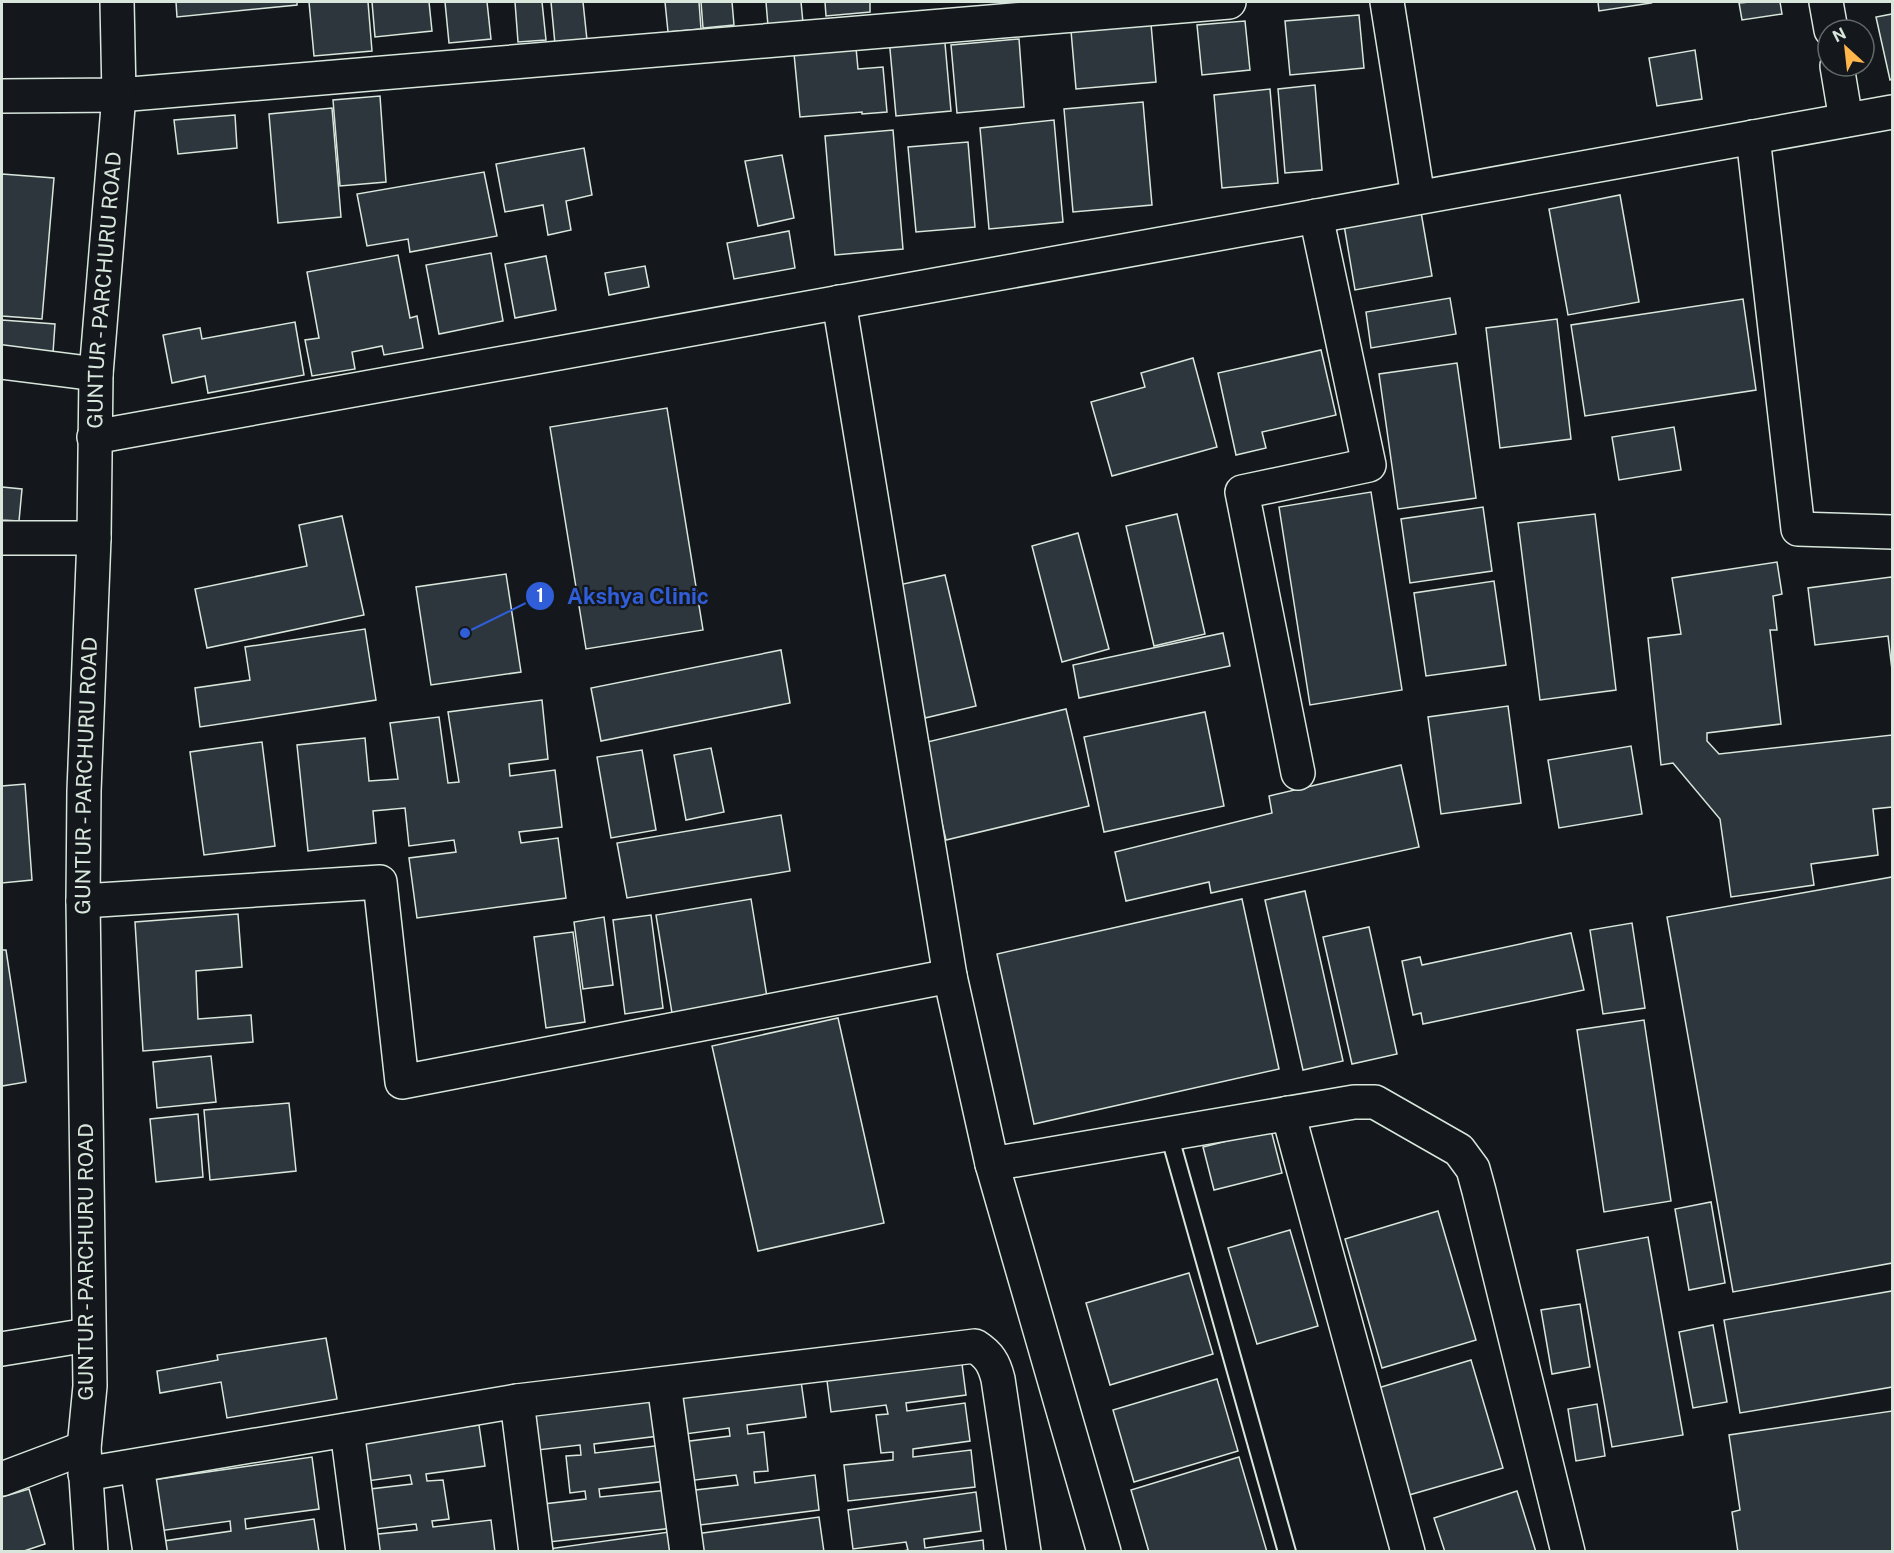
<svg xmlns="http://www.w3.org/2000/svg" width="1894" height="1553" font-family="'Public Sans',sans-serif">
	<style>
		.building { fill: #2c363c; stroke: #d8e6dc; stroke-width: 1.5 }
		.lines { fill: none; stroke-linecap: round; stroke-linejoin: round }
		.service-casing { stroke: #d8e6dc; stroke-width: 20 }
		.minor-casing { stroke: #d8e6dc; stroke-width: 36 }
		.tertiary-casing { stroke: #d8e6dc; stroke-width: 36 }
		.service { stroke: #14181c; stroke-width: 16 }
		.minor { stroke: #14181c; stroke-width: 33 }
		.tertiary { stroke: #14181c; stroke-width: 33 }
		.labels { text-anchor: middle; stroke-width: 4.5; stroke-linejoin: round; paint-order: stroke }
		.street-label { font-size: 21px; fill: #d8e6dc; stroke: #14181c }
		.leader { fill: none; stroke: #305dd8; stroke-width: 2 }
		.callout-dot { fill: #305dd8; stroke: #14181c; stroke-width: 2 }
		.mark-label { font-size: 18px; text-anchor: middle; font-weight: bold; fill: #fff }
		.callout-label { font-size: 22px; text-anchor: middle; font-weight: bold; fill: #305dd8; stroke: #14181c; stroke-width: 4.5; stroke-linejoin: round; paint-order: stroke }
	</style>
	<rect width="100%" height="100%" fill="#14181c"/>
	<g class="building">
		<polygon points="176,2 297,2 297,5 177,17"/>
		<polygon points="309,2 368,2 372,51 314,56"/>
		<polygon points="372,2 429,2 432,31 375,37"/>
		<polygon points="445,2 487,2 491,39 449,43"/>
		<polygon points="515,2 542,2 546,40 518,42"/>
		<polygon points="551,2 583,2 587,40 555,44"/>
		<polygon points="665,2 699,2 701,29 668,32"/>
		<polygon points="701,2 732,2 734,25 703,28"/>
		<polygon points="766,2 801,2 803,23 768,26"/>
		<polygon points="825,2 870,2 870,12 826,16"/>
		<polygon points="1598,2 1650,2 1651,3 1599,11"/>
		<polygon points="1750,2 1780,2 1782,14 1742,20 1739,3"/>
		<polygon points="1150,12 1156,82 1076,89 1070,19"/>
		<polygon points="1892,14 1892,79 1890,80 1876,17"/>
		<polygon points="1359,15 1364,68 1290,75 1285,21"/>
		<polygon points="1245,21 1250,70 1202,75 1197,25"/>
		<polygon points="944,32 951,111 896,116 889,38"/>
		<polygon points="855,37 858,69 883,67 887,112 862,114 862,112 800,117 793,43"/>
		<polygon points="1019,39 1024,107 957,113 951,45"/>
		<polygon points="1695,50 1702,99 1657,106 1649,58"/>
		<polygon points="1315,85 1322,170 1285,173 1278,89"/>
		<polygon points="1270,89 1278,183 1222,188 1214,95"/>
		<polygon points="380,96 386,182 340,186 333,100"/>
		<polygon points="1143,102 1152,205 1073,212 1064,109"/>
		<polygon points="332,108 341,217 278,223 269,114"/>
		<polygon points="235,115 237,148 178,154 174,120"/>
		<polygon points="1054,120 1063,222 989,229 980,128"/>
		<polygon points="893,130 903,249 835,255 825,136"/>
		<polygon points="968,142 975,227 916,232 908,147"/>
		<polygon points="584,148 592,195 566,201 571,230 548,235 543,205 505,212 496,164"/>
		<polygon points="782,155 794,218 758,226 745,161"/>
		<polygon points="484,172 497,236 410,252 408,239 367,246 357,194"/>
		<polygon points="2,174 54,178 42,319 2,316"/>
		<polygon points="1620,195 1639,302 1568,315 1549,209"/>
		<polygon points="1421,212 1432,276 1355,290 1344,225"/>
		<polygon points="789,231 795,268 734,279 727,243"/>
		<polygon points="491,253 503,321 439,334 426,265"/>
		<polygon points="398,255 410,318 417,316 423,348 384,355 382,346 352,352 355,369 312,376 305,340 319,338 307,272"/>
		<polygon points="546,256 556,310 515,318 505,264"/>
		<polygon points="645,266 649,287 609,295 605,273"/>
		<polygon points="1450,298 1456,334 1371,348 1366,312"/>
		<polygon points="1743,299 1756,390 1585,416 1571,325"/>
		<polygon points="1557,319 1571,439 1500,448 1486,328"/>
		<polygon points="2,320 55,324 53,353 2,349"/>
		<polygon points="295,322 304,375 208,393 205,376 172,383 163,335 200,328 202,339"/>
		<polygon points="1321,350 1336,415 1262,432 1266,448 1236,455 1218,373"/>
		<polygon points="1193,358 1217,447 1112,476 1091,402 1145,387 1141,373"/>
		<polygon points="1457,363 1476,498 1398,509 1379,374"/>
		<polygon points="667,408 703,630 586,649 550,427"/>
		<polygon points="1674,427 1681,470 1619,480 1612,437"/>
		<polygon points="2,487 22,489 19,521 2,520"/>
		<polygon points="1371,492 1402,690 1310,705 1279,507"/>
		<polygon points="1483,507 1492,571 1410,583 1401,519"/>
		<polygon points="1177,514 1205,634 1154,646 1126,526"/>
		<polygon points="1595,514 1616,690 1540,700 1518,523"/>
		<polygon points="342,516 364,615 207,648 195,589 307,566 299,525"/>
		<polygon points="1078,533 1109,649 1062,662 1032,546"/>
		<polygon points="1777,562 1782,594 1773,596 1777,630 1770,630 1781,724 1707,733 1707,741 1719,754 1892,735 1892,807 1873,809 1878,855 1811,864 1814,885 1731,897 1720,819 1673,763 1661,765 1648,638 1681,634 1672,578"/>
		<polygon points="506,574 521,672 431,685 416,587"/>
		<polygon points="945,575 976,706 925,718 894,586"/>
		<polygon points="1891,577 1892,578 1892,670 1888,636 1815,645 1808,588"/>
		<polygon points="1494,581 1506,665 1426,676 1414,593"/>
		<polygon points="365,629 376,700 200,727 195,688 250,680 245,647"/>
		<polygon points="1223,633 1230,666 1079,698 1073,665"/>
		<polygon points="781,650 790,703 601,741 591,688"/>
		<polygon points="542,700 548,759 509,764 510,776 555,770 562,827 519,832 521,843 558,838 566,898 417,918 409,858 456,852 454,840 409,846 405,808 373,811 376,843 308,851 297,745 365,738 369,781 398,779 390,723 439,717 448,783 459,782 448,712"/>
		<polygon points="1508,706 1521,803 1441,814 1428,717"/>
		<polygon points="1066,709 1089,806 946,840 923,743"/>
		<polygon points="1205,712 1224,806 1104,832 1084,737"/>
		<polygon points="262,742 275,846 204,855 190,752"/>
		<polygon points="1631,746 1642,814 1559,828 1548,760"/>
		<polygon points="711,748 724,812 686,820 674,755"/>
		<polygon points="642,750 656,830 611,838 597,757"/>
		<polygon points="1401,765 1419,847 1211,893 1209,882 1126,901 1115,852 1272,813 1269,796"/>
		<polygon points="25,784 32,880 2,883 2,786"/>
		<polygon points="781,815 790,871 627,898 617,843"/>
		<polygon points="1892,877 1892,1263 1733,1292 1667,917"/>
		<polygon points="1305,891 1343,1061 1303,1070 1265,900"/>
		<polygon points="751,899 767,997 672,1013 656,915"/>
		<polygon points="1242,899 1279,1069 1034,1124 997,954"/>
		<polygon points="238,914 242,967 196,971 198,1019 251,1015 253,1042 143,1051 135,922"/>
		<polygon points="651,915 663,1008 625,1014 613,920"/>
		<polygon points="604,917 613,985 583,989 574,922"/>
		<polygon points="1632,923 1645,1008 1603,1014 1590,930"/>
		<polygon points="1369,927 1397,1054 1352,1064 1323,937"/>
		<polygon points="573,932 585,1022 546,1028 534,937"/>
		<polygon points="1571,933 1584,990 1423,1024 1421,1013 1413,1015 1402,961 1420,957 1422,965"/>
		<polygon points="2,950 6,950 26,1082 2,1086"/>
		<polygon points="838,1018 884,1223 758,1251 712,1046"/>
		<polygon points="1644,1020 1671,1201 1604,1212 1577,1030"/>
		<polygon points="211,1056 216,1102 157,1108 153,1062"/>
		<polygon points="289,1103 296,1171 210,1180 204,1110"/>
		<polygon points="198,1114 203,1177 156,1182 150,1119"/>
		<polygon points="1271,1130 1282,1173 1214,1190 1203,1147"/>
		<polygon points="1711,1202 1725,1283 1689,1290 1675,1209"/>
		<polygon points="1438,1211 1476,1340 1382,1368 1345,1239"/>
		<polygon points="1290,1230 1318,1326 1257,1344 1228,1248"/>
		<polygon points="1648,1237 1683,1435 1612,1447 1577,1250"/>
		<polygon points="1189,1273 1213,1354 1110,1385 1086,1303"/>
		<polygon points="1892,1291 1892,1387 1740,1413 1724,1320"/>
		<polygon points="1580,1304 1590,1367 1552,1374 1541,1310"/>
		<polygon points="1713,1325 1727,1402 1693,1408 1679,1332"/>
		<polygon points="326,1338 337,1399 227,1418 221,1382 160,1393 157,1371 218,1360 217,1355"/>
		<polygon points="961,1356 966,1395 906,1403 907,1411 965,1403 970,1441 913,1449 913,1457 971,1450 975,1487 848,1501 844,1465 893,1460 893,1452 881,1453 876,1415 888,1414 886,1405 831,1412 826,1373"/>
		<polygon points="1471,1360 1503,1468 1409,1495 1378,1388"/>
		<polygon points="1217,1379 1238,1451 1134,1482 1113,1410"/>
		<polygon points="801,1381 806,1417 747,1425 748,1434 764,1432 768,1471 754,1472 755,1483 815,1475 819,1510 692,1526 687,1491 738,1485 736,1475 687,1481 682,1442 730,1436 729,1428 678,1435 674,1398"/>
		<polygon points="655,1400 659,1436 594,1444 595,1453 663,1445 667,1481 599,1489 600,1497 668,1490 673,1528 540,1543 535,1505 586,1499 585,1491 570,1493 566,1456 581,1455 580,1445 529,1451 525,1415"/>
		<polygon points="1597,1404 1605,1456 1576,1461 1568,1409"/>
		<polygon points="1892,1411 1892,1552 1738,1552 1732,1512 1740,1510 1729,1435"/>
		<polygon points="479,1425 485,1466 426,1474 427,1481 443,1480 449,1519 432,1521 433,1527 491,1520 495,1552 371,1552 369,1535 417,1530 416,1524 367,1530 362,1490 412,1484 410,1475 360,1482 355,1441"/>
		<polygon points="312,1457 319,1509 245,1519 246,1529 314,1519 319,1552 158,1552 157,1542 231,1531 230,1521 159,1531 152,1480"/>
		<polygon points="1239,1457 1267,1552 1149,1552 1131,1490"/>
		<polygon points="29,1489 45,1544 21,1552 2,1552 2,1497"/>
		<polygon points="1517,1491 1536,1552 1445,1552 1434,1518"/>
		<polygon points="976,1492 981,1531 924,1539 925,1548 983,1540 984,1552 898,1552 908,1550 906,1542 853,1549 848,1510"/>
		<polygon points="819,1517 824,1552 699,1552 696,1534"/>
		<polygon points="669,1532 672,1552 542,1552 541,1550"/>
	</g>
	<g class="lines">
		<defs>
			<polyline id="service" points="1169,1134 1287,1552"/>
			<g id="minor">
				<polyline points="1387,2 1418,197"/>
				<polyline points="1826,2 1831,30"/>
				<polyline points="1837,66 1846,120"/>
				<polyline points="2,96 119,95 1229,2"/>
				<polyline points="1753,137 1798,529 1892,532"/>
				<polyline points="839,302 950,976 992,1164 1354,1102 1375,1102 1459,1150 1473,1169 1479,1191 1568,1552"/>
				<polyline points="2,362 96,374"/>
				<polyline points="2,538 94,538"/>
				<polyline points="1298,773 1242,492 1369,465 1316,216"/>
				<polyline points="83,901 380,882 402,1082 950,976"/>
				<polyline points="1288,1113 1408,1552"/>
				<polyline points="992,1164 1104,1552"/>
				<polyline points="2,1349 88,1335"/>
				<polyline points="664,1384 687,1552"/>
				<polyline points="517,1401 536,1552"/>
				<polyline points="347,1430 363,1552"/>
				<polyline points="137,1466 150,1552"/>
				<path d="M 85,1474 L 517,1401 L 975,1346 C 989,1355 994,1363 998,1379 L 1024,1552"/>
				<polyline points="2,1479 84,1448"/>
			</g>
			<g id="tertiary">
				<polyline points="94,437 1892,112"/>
				<path id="s1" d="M 91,1552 L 84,1448 L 90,1386 L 83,901 L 84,791 L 94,538 L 96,374 L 119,95 L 117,2"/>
			</g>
		</defs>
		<use href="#service" class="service-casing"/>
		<use href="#minor" class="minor-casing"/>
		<use href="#tertiary" class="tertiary-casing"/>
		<use href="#service" class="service"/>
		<use href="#minor" class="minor"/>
		<use href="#tertiary" class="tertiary"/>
	</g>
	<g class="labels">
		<g class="street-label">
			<text dy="7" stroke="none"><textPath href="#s1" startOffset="1263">GUNTUR - PARCHURU ROAD</textPath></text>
			<text dy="7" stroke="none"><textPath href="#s1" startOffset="777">GUNTUR - PARCHURU ROAD</textPath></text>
			<text transform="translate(86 1262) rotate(-90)" y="7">GUNTUR - PARCHURU ROAD</text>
		</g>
	</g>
	<path class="leader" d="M465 633L540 596"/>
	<g class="callout-dot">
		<circle cx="465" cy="633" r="6"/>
		<circle cx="540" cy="596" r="15"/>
	</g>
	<g class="mark-label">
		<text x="540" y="602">1</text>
	</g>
	<g class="callout-label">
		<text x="638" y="604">Akshya Clinic</text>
	</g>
	<rect width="1894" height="1553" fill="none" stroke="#d8e6dc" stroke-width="6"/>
	<g transform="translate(1846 48) rotate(333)"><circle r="28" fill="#14181c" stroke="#626a69" stroke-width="1.5"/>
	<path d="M0-4.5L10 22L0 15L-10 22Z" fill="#ffb74d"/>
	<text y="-9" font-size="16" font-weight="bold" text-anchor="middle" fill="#d8e6dc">N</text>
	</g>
</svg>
